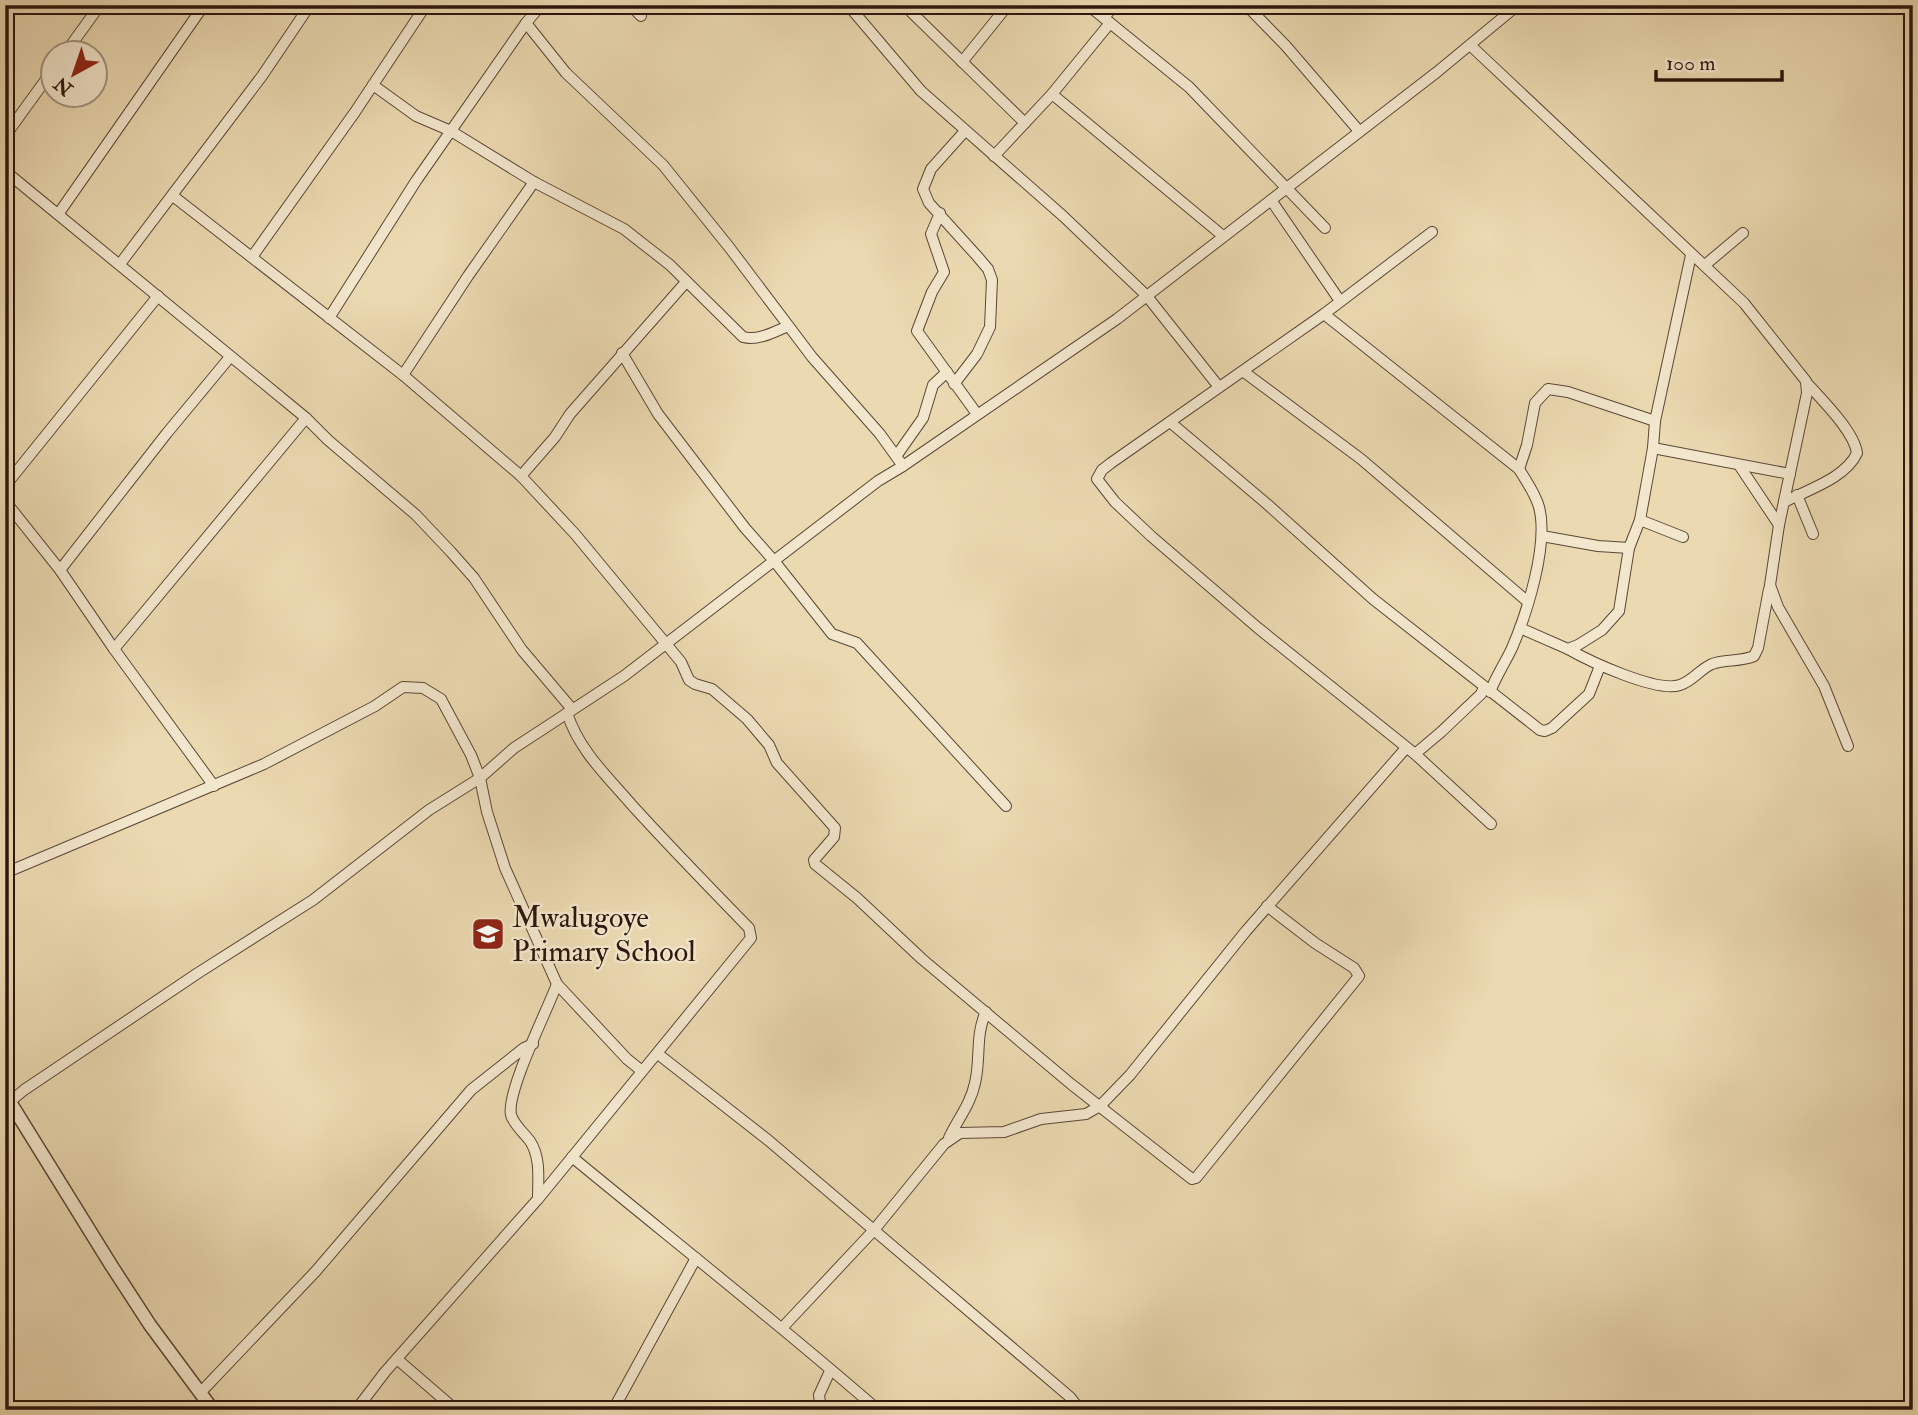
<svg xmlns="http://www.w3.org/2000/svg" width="1918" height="1415" font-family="'IM FELL Double Pica',serif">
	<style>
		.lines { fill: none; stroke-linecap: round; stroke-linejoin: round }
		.minor-casing { stroke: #5c4735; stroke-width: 12 }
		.tertiary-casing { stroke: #5c4735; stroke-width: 15 }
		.minor { stroke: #f2e6cc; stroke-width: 10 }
		.tertiary { stroke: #f2e6cc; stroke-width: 12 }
		.labels { text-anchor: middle; stroke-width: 5; stroke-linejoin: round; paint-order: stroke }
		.poi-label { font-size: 30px; fill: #2d160c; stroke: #f2e6cc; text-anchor: start }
	</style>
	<rect width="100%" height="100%" fill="#ebd9b1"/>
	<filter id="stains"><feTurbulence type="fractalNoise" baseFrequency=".00286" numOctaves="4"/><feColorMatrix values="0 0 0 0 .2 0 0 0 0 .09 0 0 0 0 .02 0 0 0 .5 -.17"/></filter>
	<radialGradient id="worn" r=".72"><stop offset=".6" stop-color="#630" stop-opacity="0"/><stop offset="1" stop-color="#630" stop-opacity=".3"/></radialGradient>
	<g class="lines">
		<defs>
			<g id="minor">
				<polyline points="630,5 641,16"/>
				<polyline points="848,5 921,91 1063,216 1146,295 1219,387"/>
				<polyline points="904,5 1025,123"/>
				<polyline points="1088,5 1189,87 1325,228"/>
				<polyline points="1246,5 1286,46 1359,131"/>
				<polyline points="1104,17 1115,5"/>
				<polyline points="526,23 566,73 663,165 729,247 812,357 880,434 903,466"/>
				<polyline points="1470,45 1744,303 1806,381 1807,393 1779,525 1770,585 1778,607 1824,686 1848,746"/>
				<polyline points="66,52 100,5"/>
				<polyline points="962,62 1008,5"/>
				<path d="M 373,85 L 416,116 L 451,131 L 534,182 L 624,229 L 670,265 L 743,337 C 758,341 774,332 788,326"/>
				<polyline points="1052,94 1223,236"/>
				<polyline points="5,136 52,71"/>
				<polyline points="994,156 1052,94 1110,23"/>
				<polyline points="5,171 306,418 328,440 416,515 451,552 474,578 522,650 572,709"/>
				<polyline points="173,196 403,375 521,476 575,534 681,662 689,680 695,684 712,689 747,719 769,745 777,763 835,828 834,837 814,860 815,864 857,898 922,959 1071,1084 1192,1179 1196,1178 1359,976 1354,968 1315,943 1267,906"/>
				<polyline points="1271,200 1340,301"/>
				<polyline points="59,213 204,5"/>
				<polyline points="940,213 931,234 944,272 932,292 917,331 977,414"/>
				<polyline points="1432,232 1324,314 1111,463 1102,470 1097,479 1115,502 1151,536 1258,628 1415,754 1491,824"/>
				<polyline points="252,257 355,112 426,5"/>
				<polyline points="120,264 262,76 310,5"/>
				<polyline points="1705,265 1743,233"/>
				<path d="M 1324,314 L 1519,469 C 1526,481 1535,493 1539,507 C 1549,544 1527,613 1512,648 C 1505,663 1496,676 1490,692"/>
				<polyline points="329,318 416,181 526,23 541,5"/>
				<polyline points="622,353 658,414 745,528 775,562 832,634 857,643 1006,806"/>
				<polyline points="1244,372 1361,459 1528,602"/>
				<polyline points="403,375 468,276 534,182"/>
				<polyline points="954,384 977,354 990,327 992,280 988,269 977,256 929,203 923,189 931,169 965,131"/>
				<polyline points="1170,422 1267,504 1373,599 1540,730 1545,731 1552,728 1589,694 1600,666"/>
				<polyline points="1653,448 1790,474"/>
				<polyline points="897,455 923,418 933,385 947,372"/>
				<polyline points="1739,465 1779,525"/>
				<polyline points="1519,469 1527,445 1535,403 1548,389 1568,392 1655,421"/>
				<polyline points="521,476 555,437 570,414 686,282"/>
				<polyline points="5,486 158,296"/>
				<polyline points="1797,495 1813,534"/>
				<polyline points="5,501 60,570 114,649 214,786"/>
				<path d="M 1784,502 C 1807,490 1846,478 1857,453 C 1854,431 1821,399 1806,382"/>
				<polyline points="1640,520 1683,537"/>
				<polyline points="1542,536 1598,546 1629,548"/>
				<polyline points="60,570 167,433 230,357"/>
				<polyline points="1520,628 1568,649 1578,645 1602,630 1619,611 1629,548 1640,520 1653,448 1655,421 1691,255"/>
				<polyline points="114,649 306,418"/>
				<path d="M 1568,649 C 1589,661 1657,693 1680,685 C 1693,681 1700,669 1712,664 C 1725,659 1741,662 1754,656 L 1758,648 L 1769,589"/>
				<polyline points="1415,754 1441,732 1481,694 1484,687"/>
				<polyline points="5,873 264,764 375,706 403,687 423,688 441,699 471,755 480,778 487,812 505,868 557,984 627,1059 642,1071"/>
				<polyline points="658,1054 768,1140 1070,1397 1080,1410"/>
				<polyline points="6,1105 24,1090 198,973 313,900 429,810 480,778 514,748 624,676 878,481 903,466 1117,319 1437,72 1518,5"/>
				<path d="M 949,1138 C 958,1119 971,1103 975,1083 C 981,1058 975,1035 986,1012"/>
				<path d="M 572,1157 C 674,1241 778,1323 878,1410"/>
				<path d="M 538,1199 C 538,1179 541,1158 530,1141 C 524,1133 514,1125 511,1115 C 506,1092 547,1011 557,984"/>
				<polyline points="783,1327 874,1230 944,1144 960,1133 1004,1132 1041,1119 1086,1114 1100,1106 1130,1075 1246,931 1406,748"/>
				<polyline points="397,1359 456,1410"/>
				<polyline points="201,1392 316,1271 471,1090 524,1048 533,1044"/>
				<path d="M 356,1410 L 385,1372 L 538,1199 L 751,938 L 749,928 C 709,887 669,846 631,804 C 606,775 579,750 567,713"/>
				<polyline points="613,1410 696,1258"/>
				<polyline points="821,1410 819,1395 830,1371"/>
			</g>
			<polyline id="tertiary" points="5,1094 111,1265 150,1325 213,1410"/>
		</defs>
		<use href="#minor" class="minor-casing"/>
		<use href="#tertiary" class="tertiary-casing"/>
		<use href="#minor" class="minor"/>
		<use href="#tertiary" class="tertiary"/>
	</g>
	<defs>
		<symbol id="school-square" viewBox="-11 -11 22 22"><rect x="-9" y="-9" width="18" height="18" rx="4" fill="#8f2418" stroke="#f2e6cc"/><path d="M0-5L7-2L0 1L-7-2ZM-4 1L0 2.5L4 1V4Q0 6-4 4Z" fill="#fff"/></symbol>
	</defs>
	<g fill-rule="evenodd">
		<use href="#school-square" x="469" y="915" width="38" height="38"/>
	</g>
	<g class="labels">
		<g class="poi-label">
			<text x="512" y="927">Mwalugoye<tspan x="512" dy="34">Primary School</tspan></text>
		</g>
	</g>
	<rect width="1918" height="1415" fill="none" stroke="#ebd9b1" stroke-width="28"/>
	<rect x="7" y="7" width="1904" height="1401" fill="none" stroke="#2d160c" stroke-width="3.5"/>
	<rect x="14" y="14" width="1890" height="1387" fill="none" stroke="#2d160c" stroke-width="2"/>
	<g transform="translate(74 74) rotate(220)"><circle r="33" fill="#f2e6cc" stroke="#a3937f" stroke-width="2"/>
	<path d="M0-5L12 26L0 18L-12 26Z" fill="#8f2418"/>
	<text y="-10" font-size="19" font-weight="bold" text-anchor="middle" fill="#2d160c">N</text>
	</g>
	<path d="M1656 70v10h126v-10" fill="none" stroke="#2d160c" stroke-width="3.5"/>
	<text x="1666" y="70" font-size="21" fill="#2d160c" stroke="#f2e6cc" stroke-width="5" paint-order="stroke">100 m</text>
	<rect width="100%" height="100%" filter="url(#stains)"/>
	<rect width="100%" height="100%" fill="url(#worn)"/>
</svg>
